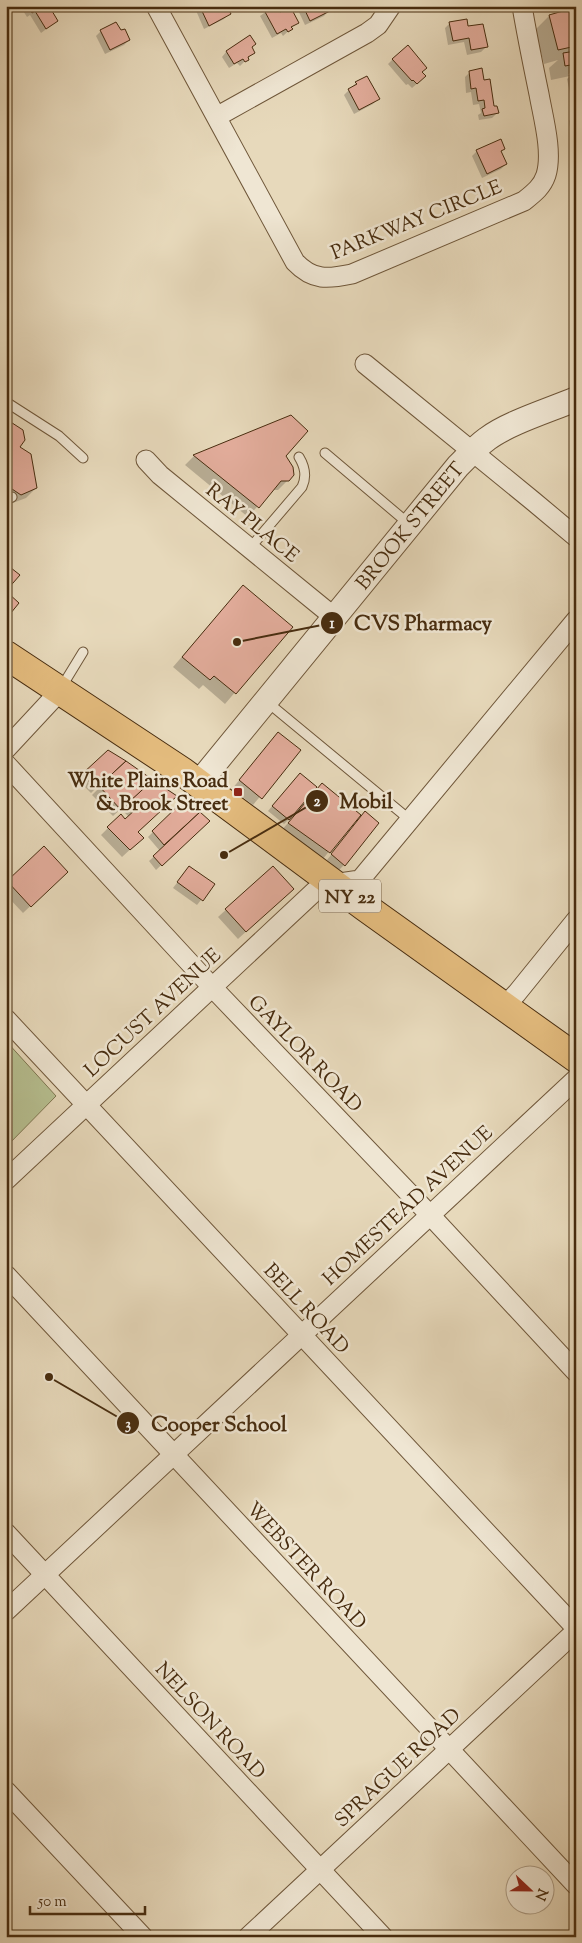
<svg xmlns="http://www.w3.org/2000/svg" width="582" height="1943" font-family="'Sorts Mill Goudy',serif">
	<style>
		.green { fill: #b6bf90; stroke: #7e7650 }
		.shadow { fill: #0003 }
		.building { fill: #e3ad9c; stroke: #472c0f }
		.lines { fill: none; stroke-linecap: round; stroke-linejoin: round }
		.service-casing { stroke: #6f573a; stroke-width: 11 }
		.minor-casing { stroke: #6f573a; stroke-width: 21 }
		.tertiary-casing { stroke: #6f573a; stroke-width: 26 }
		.primary-casing { stroke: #472c0f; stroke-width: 30 }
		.service { stroke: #efe6d3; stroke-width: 9 }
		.minor { stroke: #efe6d3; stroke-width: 19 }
		.tertiary { stroke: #efe6d3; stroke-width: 24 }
		.primary { stroke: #e4bc7e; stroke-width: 28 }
		.poi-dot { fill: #8f2418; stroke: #efe6d3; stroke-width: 2 }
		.labels { text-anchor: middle; stroke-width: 5; stroke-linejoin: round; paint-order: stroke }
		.shield { fill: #efe6d3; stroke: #79644a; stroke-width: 1 }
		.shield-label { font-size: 19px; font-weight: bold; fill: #472c0f }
		.street-label { font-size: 20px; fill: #472c0f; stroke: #efe6d3 }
		.poi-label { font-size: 20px; font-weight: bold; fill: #472c0f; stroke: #efe6d3; text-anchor: end }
		.leader { fill: none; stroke: #472c0f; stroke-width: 2 }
		.callout-dot { fill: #472c0f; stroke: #efe6d3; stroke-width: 2 }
		.mark-label { font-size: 15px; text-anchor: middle; font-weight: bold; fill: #fff }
		.callout-label { font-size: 21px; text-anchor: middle; font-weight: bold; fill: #472c0f; stroke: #efe6d3; stroke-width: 5; stroke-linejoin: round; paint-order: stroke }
	</style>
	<rect width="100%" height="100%" fill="#e7d9bb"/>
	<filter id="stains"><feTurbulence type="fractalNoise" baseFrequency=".004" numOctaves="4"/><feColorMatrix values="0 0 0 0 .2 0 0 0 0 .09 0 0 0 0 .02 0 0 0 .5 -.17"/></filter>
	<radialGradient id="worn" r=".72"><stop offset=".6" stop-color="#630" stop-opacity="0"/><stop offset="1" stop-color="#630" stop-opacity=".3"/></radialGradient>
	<polygon class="green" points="6,1041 56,1096 6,1147"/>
	<g class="shadow">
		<polygon points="20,6 48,6 57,21 41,33 30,15 27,17"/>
		<polygon points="194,6 225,6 229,14 224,19 204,29"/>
		<polygon points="274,6 279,14 298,22 283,36 281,33 272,38 260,16"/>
		<polygon points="299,6 326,6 328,11 324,16 305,25 297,8"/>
		<polygon points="549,16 576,35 576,47 569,53 576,52 576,67 568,75 576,73 576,97 571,98 567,79 570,76 551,80 549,68 558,60 544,64 535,30"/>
		<polygon points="450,23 467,28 486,47 481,52 467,55 464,42 448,45 445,28"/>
		<polygon points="101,31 129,40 124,45 105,54 96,36"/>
		<polygon points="251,48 254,52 240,66 237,63 229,68 222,57 226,52"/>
		<polygon points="393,59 421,72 420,81 412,88 408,84 406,85 388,64"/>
		<polygon points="470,72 484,81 493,107 497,113 492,118 479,120 478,115 481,113 479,104 473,105 471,92 466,93 465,77"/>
		<polygon points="356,83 378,99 373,104 354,114 344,95"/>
		<polygon points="576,111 576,135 571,135 569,121"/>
		<polygon points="504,149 501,152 506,164 501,169 482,178 472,156 477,151"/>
		<polygon points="6,420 36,488 26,498 10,504 6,501"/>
		<polygon points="194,456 285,456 293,475 278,490 272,490 248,517 185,465"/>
		<polygon points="243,586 291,627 225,704 203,685 199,689 173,667"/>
		<polygon points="278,733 299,750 253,805 232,789"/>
		<polygon points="108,751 175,796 137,833 135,845 122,857 101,835 108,828 125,821 129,817 121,809 113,816 92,795 99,788 98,786 91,793 78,780"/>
		<polygon points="295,779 312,794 322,784 359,815 322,860 281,831 294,816 293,815 284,824 268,811"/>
		<polygon points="183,802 208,821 156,870 149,861 160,851 148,837"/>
		<polygon points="360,818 344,865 339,870 327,860"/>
		<polygon points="44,848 59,879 23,913 6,895 6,884"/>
		<polygon points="189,867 213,885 197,905 173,888"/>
		<polygon points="273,867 285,896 238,939 218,917"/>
	</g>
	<g class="building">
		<polygon points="28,6 49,6 58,21 46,29 35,11 32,13"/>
		<polygon points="202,6 227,6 231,14 209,26 201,9 203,8"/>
		<polygon points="272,6 277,6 280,12 290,6 299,23 291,27 293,29 288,32 286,29 277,34 264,10"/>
		<polygon points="303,6 328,6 330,11 310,21"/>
		<polygon points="570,9 576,30 576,46 558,50 549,15"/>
		<polygon points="467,19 468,26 483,24 488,47 471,50 469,38 453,41 449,22"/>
		<polygon points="116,22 121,30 125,29 130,40 110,50 100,30"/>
		<polygon points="250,35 256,44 252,47 255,53 248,57 249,60 245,62 243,59 234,64 226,51"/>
		<polygon points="408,45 427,68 422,72 426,76 417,84 413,80 412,81 392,59"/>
		<polygon points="576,51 576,64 565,66 563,53"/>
		<polygon points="482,68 484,80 490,79 494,106 497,106 499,113 484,116 482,109 485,108 484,100 478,101 476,88 471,89 469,71"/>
		<polygon points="576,72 576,94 572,73"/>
		<polygon points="367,76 380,99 359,110 348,89 357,84 355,82"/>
		<polygon points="501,139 505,149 501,151 507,164 487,174 476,150"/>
		<polygon points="291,415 308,431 286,456 293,467 294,475 289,481 281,481 259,508 193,455"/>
		<polygon points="6,419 23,430 25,440 20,447 31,454 37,488 21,495 6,485"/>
		<polygon points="6,564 20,575 6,591"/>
		<polygon points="243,585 293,627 236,694 214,676 210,680 182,657"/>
		<polygon points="8,593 19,603 6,619 6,595"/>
		<polygon points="278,732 301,750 262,799 239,780"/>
		<polygon points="108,750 126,761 96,789 82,774"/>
		<polygon points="126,761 153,780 121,810 99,786"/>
		<polygon points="300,773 317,787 289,820 272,806"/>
		<polygon points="153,780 177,796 138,832 144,838 130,850 107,827 121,814 125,819 136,809 129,802"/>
		<polygon points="322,783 361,815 330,853 288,823"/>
		<polygon points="183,801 200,812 164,845 152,831"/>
		<polygon points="365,811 379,823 345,866 331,854"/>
		<polygon points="200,812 210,821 162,866 153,856"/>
		<polygon points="44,846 68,872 31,907 7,881"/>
		<polygon points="189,866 215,884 203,901 177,882"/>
		<polygon points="273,866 294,889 246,932 225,909"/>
	</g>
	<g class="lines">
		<defs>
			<g id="service">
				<polyline points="6,402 59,436 83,458"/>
				<polyline points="325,453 409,524"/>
				<polyline points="6,500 12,497"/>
				<path d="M 250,548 L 302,487 C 307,476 305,467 299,457"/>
				<polyline points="61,688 83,652"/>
				<polyline points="266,701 410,820"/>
			</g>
			<g id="minor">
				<path d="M 156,6 L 295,262 C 313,281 328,279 352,274 L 524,201 C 534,193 542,187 546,175 C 553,152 543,117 539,94 C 533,65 527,36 522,6"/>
				<polyline points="218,116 367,33 378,25 391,6"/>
				<polyline points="365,364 533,501 576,537"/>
				<polyline points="146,460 160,475 334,617"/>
				<polyline points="6,749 60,691"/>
				<polyline points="6,764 212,987 430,1215 576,1372"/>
				<polyline points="504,1007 517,993 576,920"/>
				<polyline points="6,1019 576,1628"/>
				<polyline points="6,1180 315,891 333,884 360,880 576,620"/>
				<polyline points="6,1275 576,1885"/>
				<polyline points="6,1533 383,1937"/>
				<polyline points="6,1611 576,1079"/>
				<polyline points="6,1791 143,1937"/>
				<polyline points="248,1937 576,1631"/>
			</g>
			<g id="tertiary">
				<path id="s1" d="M 198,784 L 458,466 C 467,457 476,447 487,439 C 508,423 550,410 576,399"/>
			</g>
			<polyline id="primary" points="6,655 183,772 365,907 576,1058"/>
		</defs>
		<use href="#service" class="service-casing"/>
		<use href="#minor" class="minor-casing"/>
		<use href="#tertiary" class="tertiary-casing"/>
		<use href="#primary" class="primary-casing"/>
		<use href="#service" class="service"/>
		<use href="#minor" class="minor"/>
		<use href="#tertiary" class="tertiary"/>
		<use href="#primary" class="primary"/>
	</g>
	<rect class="poi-dot" x="233" y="787" width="10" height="10" rx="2.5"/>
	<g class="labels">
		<rect class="shield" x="319" y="879.5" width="62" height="33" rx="4"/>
		<g class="shield-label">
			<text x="350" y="903">NY 22</text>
		</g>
		<g class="street-label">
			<text transform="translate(416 219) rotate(-22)" y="7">PARKWAY CIRCLE</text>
			<text transform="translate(253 522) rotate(39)" y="7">RAY PLACE</text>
			<text dy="7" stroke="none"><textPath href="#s1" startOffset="334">BROOK STREET</textPath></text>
			<text transform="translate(152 1012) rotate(-43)" y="7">LOCUST AVENUE</text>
			<text transform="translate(306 1053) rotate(46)" y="7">GAYLOR ROAD</text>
			<text transform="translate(407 1205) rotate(-43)" y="7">HOMESTEAD AVENUE</text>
			<text transform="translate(307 1308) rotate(47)" y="7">BELL ROAD</text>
			<text transform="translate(307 1565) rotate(47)" y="7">WEBSTER ROAD</text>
			<text transform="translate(211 1720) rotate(47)" y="7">NELSON ROAD</text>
			<text transform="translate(397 1767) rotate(-43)" y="7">SPRAGUE ROAD</text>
		</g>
		<g class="poi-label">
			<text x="228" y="787">White Plains Road<tspan x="228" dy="23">&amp; Brook Street</tspan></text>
		</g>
	</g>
	<path class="leader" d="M237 642L332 623M224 855L317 801M49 1377L128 1423"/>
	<g class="callout-dot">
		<circle cx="237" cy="642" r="5"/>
		<circle cx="224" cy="855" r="5"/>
		<circle cx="49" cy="1377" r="5"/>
		<circle cx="332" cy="623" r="12"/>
		<circle cx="317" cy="801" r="12"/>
		<circle cx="128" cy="1423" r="12"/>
	</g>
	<g class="mark-label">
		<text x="332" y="628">1</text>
		<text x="317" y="806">2</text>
		<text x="128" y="1429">3</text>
	</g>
	<g class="callout-label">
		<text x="423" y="630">CVS Pharmacy</text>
		<text x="366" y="808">Mobil</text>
		<text x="219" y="1431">Cooper School</text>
	</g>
	<rect width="582" height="1943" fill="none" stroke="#e7d9bb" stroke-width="25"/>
	<rect x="8" y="8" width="567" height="1928" fill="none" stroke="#472c0f" stroke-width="2.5"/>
	<rect x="12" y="12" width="557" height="1918" fill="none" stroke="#472c0f"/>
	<g transform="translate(530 1890) rotate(112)"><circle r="24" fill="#efe6d3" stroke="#ac9c85"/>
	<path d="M0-4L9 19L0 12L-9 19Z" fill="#8f2418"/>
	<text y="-8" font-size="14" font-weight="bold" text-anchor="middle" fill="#472c0f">N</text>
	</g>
	<path d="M30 1906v8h115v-8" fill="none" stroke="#472c0f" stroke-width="2.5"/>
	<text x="38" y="1906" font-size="15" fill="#472c0f" stroke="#efe6d3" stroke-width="4" paint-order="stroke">50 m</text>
	<rect width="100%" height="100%" filter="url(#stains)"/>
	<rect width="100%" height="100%" fill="url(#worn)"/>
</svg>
